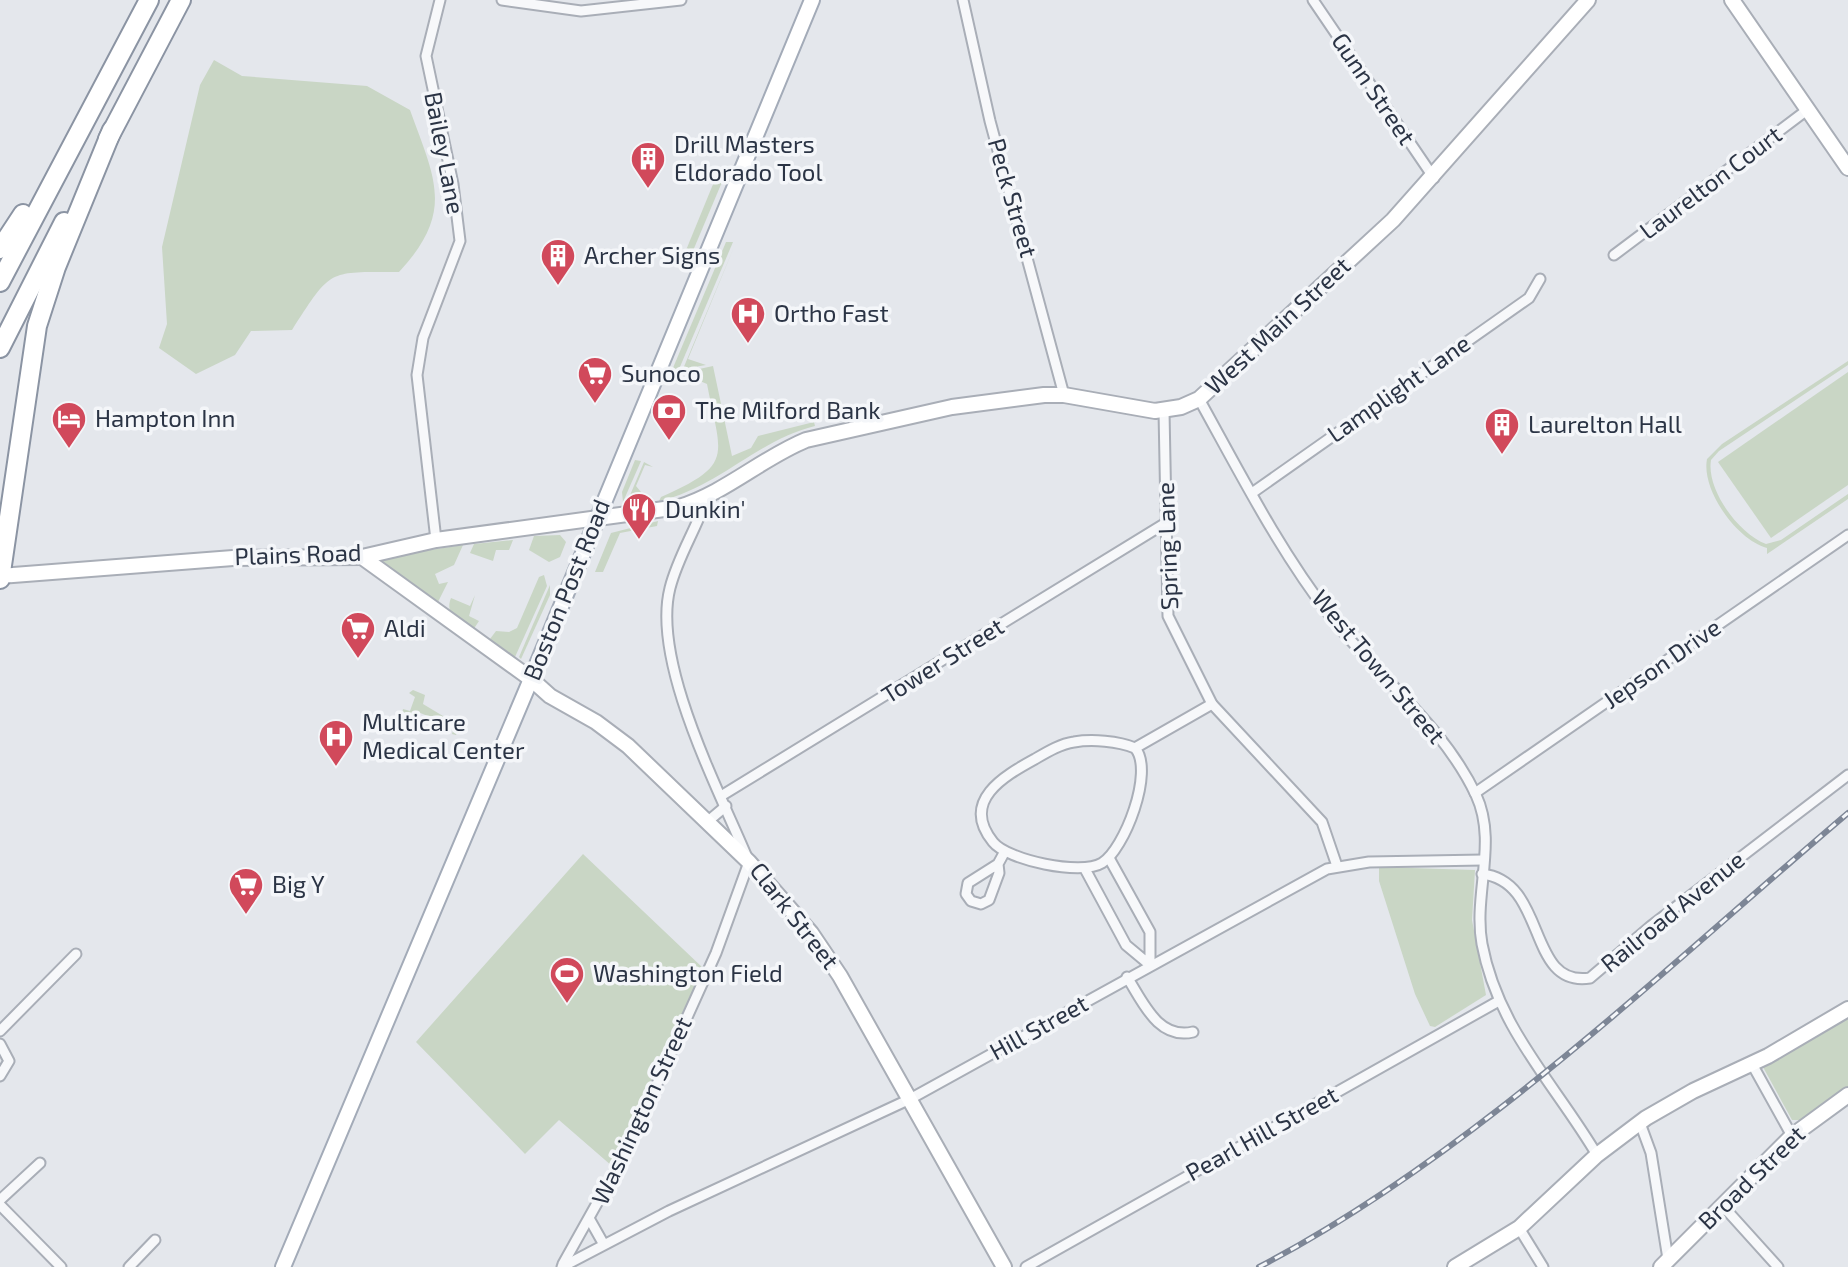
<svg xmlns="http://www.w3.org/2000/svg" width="1848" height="1267" font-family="'Exo 2',sans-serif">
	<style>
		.green { fill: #c9d6c5 }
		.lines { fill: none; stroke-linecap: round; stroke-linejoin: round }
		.minor-casing { stroke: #a9aeb7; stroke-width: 13 }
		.secondary-casing { stroke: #a9aeb7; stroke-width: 18 }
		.primary-casing { stroke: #a3abb8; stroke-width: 18 }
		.motorway-casing { stroke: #8b94a3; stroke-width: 22 }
		.minor { stroke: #f7f8fa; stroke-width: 9 }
		.secondary { stroke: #fff; stroke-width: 14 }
		.primary { stroke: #fff; stroke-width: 14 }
		.motorway { stroke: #fff; stroke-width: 18 }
		.rail-casing { stroke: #7d8696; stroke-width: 6 }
		.rail { stroke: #f4f6f9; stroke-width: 3; stroke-dasharray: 9; stroke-linecap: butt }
		.labels { text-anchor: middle; stroke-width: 7; stroke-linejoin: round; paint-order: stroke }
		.street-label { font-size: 24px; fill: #2b3445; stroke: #f4f6f9 }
		.poi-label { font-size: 24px; fill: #2b3445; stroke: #f4f6f9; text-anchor: start }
	</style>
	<rect width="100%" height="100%" fill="#e4e7ec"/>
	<g class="green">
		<path d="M 214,60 L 242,76 L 367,86 L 410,110 C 435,179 455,212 399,272 C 327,272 332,268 292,330 L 251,331 L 235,355 L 196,374 L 159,348 L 167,324 L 162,247 L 200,85 Z"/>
		<polygon points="716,177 722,182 687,265 683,266 682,260"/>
		<polygon points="726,242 733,242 674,381 670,375"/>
		<polygon points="734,247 688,359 706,365 683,369"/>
		<path d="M 1848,361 L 1848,365 L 1719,451 L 1711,460 C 1706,490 1739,534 1766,544 L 1781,540 L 1848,494 L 1848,499 L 1767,554 L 1767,548 C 1737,540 1701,490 1707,459 L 1722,444 Z"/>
		<path d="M 713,366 L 732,456 L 751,448 L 758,436 L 814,422 L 815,426 C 757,440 718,488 659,501 L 661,497 C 735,464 721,457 707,384 L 681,373 Z"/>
		<polygon points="1848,372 1848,485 1771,538 1718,462"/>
		<polygon points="635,460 641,461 623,502 622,492"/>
		<polygon points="644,462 653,467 645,465 636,486 650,503 630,505 628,500"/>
		<polygon points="658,521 657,526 620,533 603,572 595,572 611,533"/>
		<polygon points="560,535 566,542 560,557 549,562 529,550 534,536"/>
		<polygon points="513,540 509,550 496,550 493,561 470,553 474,544"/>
		<polygon points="463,543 403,554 463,545 454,565 435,574 439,584 448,582 437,604 378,561 382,555"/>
		<polygon points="544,575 547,586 515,657 490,639 496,631 509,632 517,628 539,577"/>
		<polygon points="550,585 550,595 521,659 519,657"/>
		<path d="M 475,595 L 469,616 L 479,621 L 473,630 C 460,621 444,615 451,598 L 470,606 Z"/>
		<polygon points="413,690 425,695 423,704 453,722 457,716 462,718 456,735 452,734 454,727 418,712 413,719 402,714 403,709 410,711 415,697 409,693"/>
		<polygon points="583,854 703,968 612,1166 559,1120 525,1154 416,1042"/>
		<polygon points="1379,867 1475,870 1472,920 1486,995 1435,1027 1430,1026 1415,994 1379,881"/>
		<polygon points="1848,1016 1848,1087 1800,1120 1792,1120 1763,1067"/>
	</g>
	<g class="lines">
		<defs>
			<g id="minor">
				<polyline points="502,0 581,11 681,0"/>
				<polyline points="963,0 990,121 1064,395"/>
				<polyline points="1313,0 1434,178"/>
				<polyline points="1614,255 1807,110"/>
				<path d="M 1199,399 C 1240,473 1279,550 1331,617 C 1378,677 1443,725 1476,795 C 1498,842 1473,895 1482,944 C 1498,1029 1555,1084 1597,1155"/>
				<polyline points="1164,411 1168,616 1212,704 1322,822 1337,866"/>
				<polyline points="1252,493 1529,298 1540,279"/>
				<polyline points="436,540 417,375 423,338 460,241 453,184 426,56 440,0"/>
				<path d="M 1135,748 C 1118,741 1092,739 1074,742 C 1060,744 1047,752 1035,759 C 1004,776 960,801 993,842 C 1007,860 1081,876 1102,863 C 1124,850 1155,771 1135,748 L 1212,704"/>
				<polyline points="1475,793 1848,535"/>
				<polyline points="721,796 1164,524"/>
				<polyline points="707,822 726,806"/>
				<polyline points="998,864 999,873 989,900 981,904 971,901 966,894 968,883 998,864 1004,853"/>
				<polyline points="1085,869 1126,945 1150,965 1150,932 1109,858"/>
				<path d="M 1482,874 C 1548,881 1526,988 1590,978 L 1651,926 L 1848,775"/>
				<path d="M 1127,977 C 1143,1002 1158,1040 1193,1032"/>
				<polyline points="0,1031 76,954"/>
				<polyline points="0,1044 9,1061 0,1076"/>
				<polyline points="1752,1064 1792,1136"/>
				<polyline points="1640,1123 1651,1153 1668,1259"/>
				<polyline points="0,1200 40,1163"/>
				<polyline points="0,1205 61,1267"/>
				<polyline points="1722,1205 1778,1267"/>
				<polyline points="590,1220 603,1243"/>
				<polyline points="1519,1228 1543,1267"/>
				<path d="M 563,1264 L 629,1146 L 716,953 L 749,862 C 720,792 651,662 670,588 C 678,556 697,528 707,497"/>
				<polyline points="129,1267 155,1240"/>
				<polyline points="562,1267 669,1211 910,1099 1327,869 1369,862 1483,860"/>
				<polyline points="1026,1267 1497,1002"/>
			</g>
			<g id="secondary">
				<polyline points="1732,0 1848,168"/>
				<polyline points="362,557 531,679 550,696 596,722 628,746 749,862 811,933 840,976 1004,1267"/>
				<path d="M 0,576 L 233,558 L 362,557 L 436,540 L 679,507 C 725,493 762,458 806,440 L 952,407 L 1044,395 L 1064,395 L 1155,411 L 1181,407 L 1199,399 L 1393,220 L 1588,0"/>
				<polyline points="1455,1267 1519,1228 1597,1155 1646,1118 1693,1091 1768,1056 1848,1009"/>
				<polyline points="1661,1267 1792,1136 1848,1095"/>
			</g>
			<polyline id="primary" points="283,1267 531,679 812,0"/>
			<g id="motorway">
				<polyline points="108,139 181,0"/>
				<polyline points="0,249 23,214"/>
				<polyline points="0,282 149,0"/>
				<polyline points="0,348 64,222"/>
				<polyline points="0,579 37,326 56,267 112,130"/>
			</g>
		</defs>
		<use href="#minor" class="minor-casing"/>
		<use href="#secondary" class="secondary-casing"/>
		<use href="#primary" class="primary-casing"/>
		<use href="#motorway" class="motorway-casing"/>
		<use href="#minor" class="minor"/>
		<use href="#secondary" class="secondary"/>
		<use href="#primary" class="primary"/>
		<use href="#motorway" class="motorway"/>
		<defs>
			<path id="rail" d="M 1259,1267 C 1473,1155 1664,969 1848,813"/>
		</defs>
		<use href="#rail" class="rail-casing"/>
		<use href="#rail" class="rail"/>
	</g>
	<defs>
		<symbol id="building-pin" viewBox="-11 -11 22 30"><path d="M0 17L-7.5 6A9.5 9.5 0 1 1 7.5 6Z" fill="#d1495b" stroke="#f4f6f9"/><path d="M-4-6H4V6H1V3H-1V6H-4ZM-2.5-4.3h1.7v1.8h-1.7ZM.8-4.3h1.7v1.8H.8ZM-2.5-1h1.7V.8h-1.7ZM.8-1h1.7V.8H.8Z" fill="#fff"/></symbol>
		<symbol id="hospital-pin" viewBox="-11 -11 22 30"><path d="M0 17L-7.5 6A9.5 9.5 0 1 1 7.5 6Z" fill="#d1495b" stroke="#f4f6f9"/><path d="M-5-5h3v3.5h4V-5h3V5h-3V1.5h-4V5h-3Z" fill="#fff"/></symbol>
		<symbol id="supermarket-pin" viewBox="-11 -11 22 30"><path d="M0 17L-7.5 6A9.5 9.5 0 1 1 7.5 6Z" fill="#d1495b" stroke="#f4f6f9"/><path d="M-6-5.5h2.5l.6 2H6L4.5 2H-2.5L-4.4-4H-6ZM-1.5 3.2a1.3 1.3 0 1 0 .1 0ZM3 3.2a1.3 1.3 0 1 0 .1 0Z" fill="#fff"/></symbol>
		<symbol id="bank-pin" viewBox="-11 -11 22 30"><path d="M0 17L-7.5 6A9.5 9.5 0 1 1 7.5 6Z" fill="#d1495b" stroke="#f4f6f9"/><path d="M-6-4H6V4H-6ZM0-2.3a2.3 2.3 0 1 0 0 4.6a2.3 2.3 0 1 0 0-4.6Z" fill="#fff"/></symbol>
		<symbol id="hotel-pin" viewBox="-11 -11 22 30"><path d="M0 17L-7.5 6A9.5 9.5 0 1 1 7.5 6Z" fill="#d1495b" stroke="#f4f6f9"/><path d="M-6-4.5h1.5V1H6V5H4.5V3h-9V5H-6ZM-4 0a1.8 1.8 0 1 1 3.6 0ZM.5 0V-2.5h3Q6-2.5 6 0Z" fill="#fff"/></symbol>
		<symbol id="restaurant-pin" viewBox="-11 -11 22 30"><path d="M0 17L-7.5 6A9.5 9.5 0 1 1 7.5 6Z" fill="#d1495b" stroke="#f4f6f9"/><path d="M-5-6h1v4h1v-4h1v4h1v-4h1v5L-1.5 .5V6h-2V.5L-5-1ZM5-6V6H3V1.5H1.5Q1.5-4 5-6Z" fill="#fff"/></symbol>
		<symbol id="stadium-pin" viewBox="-11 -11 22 30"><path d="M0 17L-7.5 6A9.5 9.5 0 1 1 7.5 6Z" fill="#d1495b" stroke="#f4f6f9"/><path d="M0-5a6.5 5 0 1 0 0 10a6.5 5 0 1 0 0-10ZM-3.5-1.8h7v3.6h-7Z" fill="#fff"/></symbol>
	</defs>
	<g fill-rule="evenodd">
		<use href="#building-pin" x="628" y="139" width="40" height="54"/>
		<use href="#building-pin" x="538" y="236" width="40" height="54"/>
		<use href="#hospital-pin" x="728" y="294" width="40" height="54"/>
		<use href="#supermarket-pin" x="575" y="354" width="40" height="54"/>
		<use href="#bank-pin" x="649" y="391" width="40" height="54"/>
		<use href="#hotel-pin" x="49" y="399" width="40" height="54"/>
		<use href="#building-pin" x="1482" y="405" width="40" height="54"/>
		<use href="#restaurant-pin" x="619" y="490" width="40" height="54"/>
		<use href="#supermarket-pin" x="338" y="609" width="40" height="54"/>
		<use href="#hospital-pin" x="316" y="717" width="40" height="54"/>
		<use href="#supermarket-pin" x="226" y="865" width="40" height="54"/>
		<use href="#stadium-pin" x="547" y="954" width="40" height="54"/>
	</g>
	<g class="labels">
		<g class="street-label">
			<text transform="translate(1373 89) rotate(56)" y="8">Gunn Street</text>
			<text transform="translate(444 153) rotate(79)" y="8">Bailey Lane</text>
			<text transform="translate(1711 183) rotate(-37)" y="8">Laurelton Court</text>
			<text transform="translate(1012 198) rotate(74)" y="8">Peck Street</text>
			<text transform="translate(1278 326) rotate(-43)" y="8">West Main Street</text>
			<text transform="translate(1399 389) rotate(-35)" y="8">Lamplight Lane</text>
			<text transform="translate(1168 546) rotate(-92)" y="8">Spring Lane</text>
			<text transform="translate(298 555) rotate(-2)" y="8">Plains Road</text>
			<text transform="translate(567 590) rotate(-68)" y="8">Boston Post Road</text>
			<text transform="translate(943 661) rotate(-32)" y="8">Tower Street</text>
			<text transform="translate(1662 664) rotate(-35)" y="8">Jepson Drive</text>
			<text transform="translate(1378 667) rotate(50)" y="8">West Town Street</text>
			<text transform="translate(1673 912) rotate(-39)" y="8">Railroad Avenue</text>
			<text transform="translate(794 916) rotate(52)" y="8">Clark Street</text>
			<text transform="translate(1039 1028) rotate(-29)" y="8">Hill Street</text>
			<text transform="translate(642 1111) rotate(-65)" y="8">Washington Street</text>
			<text transform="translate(1262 1134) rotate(-29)" y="8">Pearl Hill Street</text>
			<text transform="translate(1752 1178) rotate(-44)" y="8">Broad Street</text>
		</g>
		<g class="poi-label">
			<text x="674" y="153">Drill Masters<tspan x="674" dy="28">Eldorado Tool</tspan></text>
			<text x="584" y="264">Archer Signs</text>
			<text x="774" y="322">Ortho Fast</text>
			<text x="621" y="382">Sunoco</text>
			<text x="695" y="419">The Milford Bank</text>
			<text x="95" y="427">Hampton Inn</text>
			<text x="1528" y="433">Laurelton Hall</text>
			<text x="665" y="518">Dunkin'</text>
			<text x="384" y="637">Aldi</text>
			<text x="362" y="731">Multicare<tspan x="362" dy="28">Medical Center</tspan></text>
			<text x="272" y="893">Big Y</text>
			<text x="593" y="982">Washington Field</text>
		</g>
	</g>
</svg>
